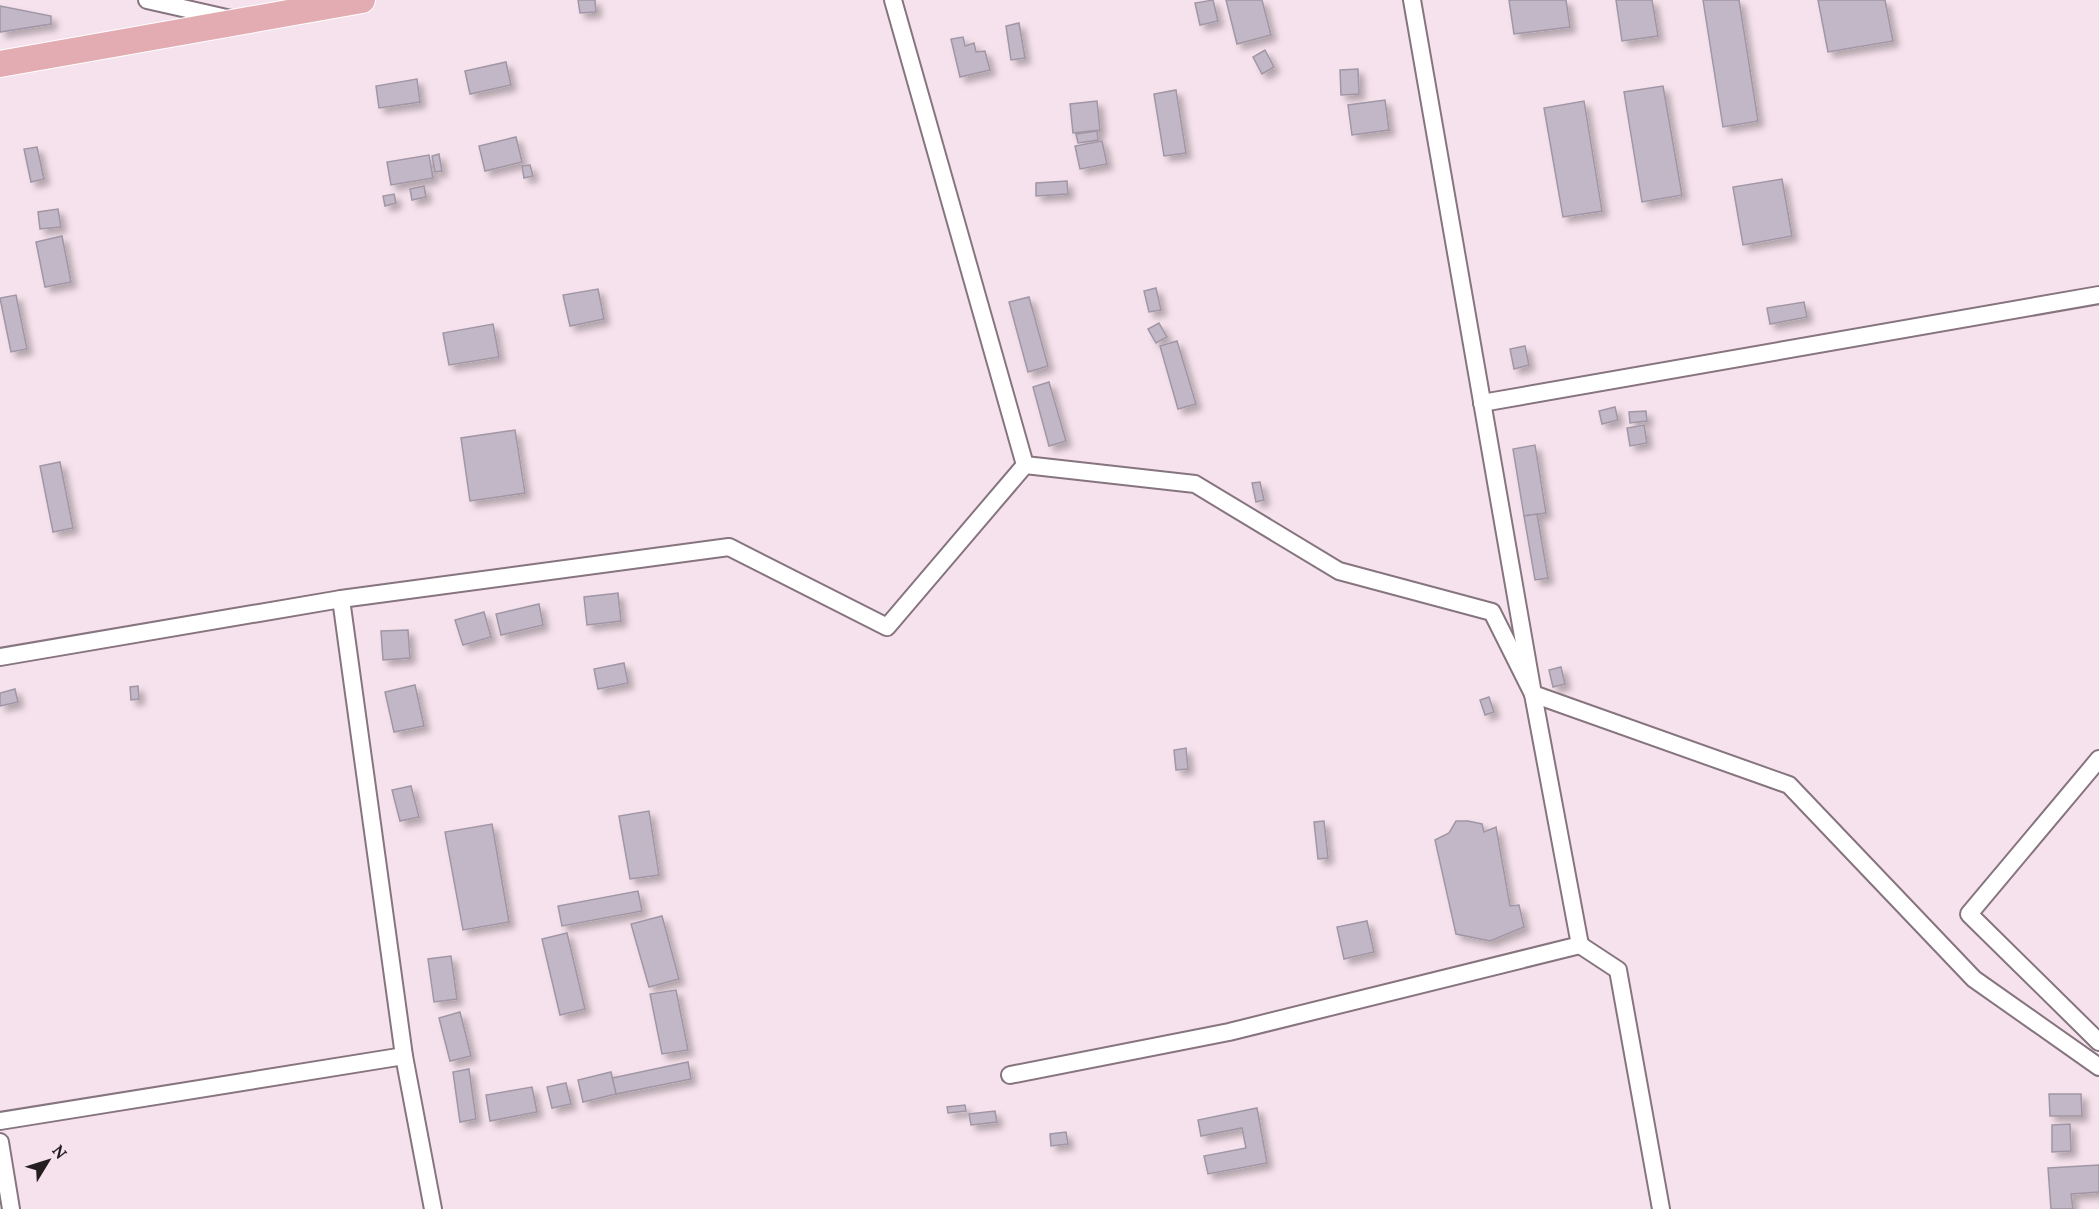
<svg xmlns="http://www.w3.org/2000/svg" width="2099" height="1209" font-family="Lora,serif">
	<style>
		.building { fill: #c2b7c7; stroke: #a196a5; stroke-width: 1.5; filter: url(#shadow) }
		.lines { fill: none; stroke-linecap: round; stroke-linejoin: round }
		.street-casing { stroke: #86747e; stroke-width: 20 }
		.primary-casing { stroke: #fff; stroke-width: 28 }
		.street { stroke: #fff; stroke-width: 16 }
		.primary { stroke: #e3acb3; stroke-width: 26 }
	</style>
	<defs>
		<filter id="shadow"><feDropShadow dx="5.5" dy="5.5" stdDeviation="3" flood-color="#0004"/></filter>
	</defs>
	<rect width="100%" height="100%" fill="#f6e2ec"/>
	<g class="building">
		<polygon points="578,0 595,0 596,12 580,13"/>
		<polygon points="1213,0 1218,21 1200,25 1195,3"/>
		<polygon points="1226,0 1262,0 1271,35 1237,44"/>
		<polygon points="1509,0 1566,0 1570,27 1514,34"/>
		<polygon points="1616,0 1652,0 1658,36 1622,41"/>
		<polygon points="1703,0 1739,0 1758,121 1723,127"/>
		<polygon points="1818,0 1885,0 1893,41 1828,52"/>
		<polygon points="0,6 51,16 51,24 0,32"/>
		<polygon points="1019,23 1025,58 1011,60 1006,26"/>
		<polygon points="963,37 965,46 974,43 976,52 985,51 990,70 960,77 951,39"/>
		<polygon points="1265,50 1274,67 1262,74 1253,57"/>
		<polygon points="506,62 511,85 470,94 465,71"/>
		<polygon points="1358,69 1359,94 1341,95 1340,70"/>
		<polygon points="417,79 420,102 379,108 376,86"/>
		<polygon points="1663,86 1682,195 1642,202 1624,92"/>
		<polygon points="1176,90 1186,153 1164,156 1154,94"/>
		<polygon points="1385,100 1389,130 1352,135 1348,105"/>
		<polygon points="1097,101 1100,130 1073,133 1070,104"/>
		<polygon points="1584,101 1602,211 1563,217 1544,108"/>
		<polygon points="1097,131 1098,140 1078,143 1076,134"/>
		<polygon points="516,137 522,162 485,171 479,146"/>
		<polygon points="1102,141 1107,164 1080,169 1075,146"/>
		<polygon points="37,147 44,179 31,182 24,149"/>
		<polygon points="439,154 442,171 435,172 432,156"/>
		<polygon points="429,155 433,178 391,185 387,162"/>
		<polygon points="530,165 533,176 524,178 522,166"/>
		<polygon points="1782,179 1792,236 1743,245 1733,187"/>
		<polygon points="1067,181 1068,194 1036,196 1036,183"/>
		<polygon points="424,186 426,197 412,200 410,189"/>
		<polygon points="394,194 396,203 385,206 383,196"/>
		<polygon points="58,209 61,227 40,229 38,212"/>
		<polygon points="62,236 71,282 45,287 36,242"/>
		<polygon points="1156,288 1161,310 1149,312 1144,291"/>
		<polygon points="598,289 604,319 570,326 563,295"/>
		<polygon points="16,295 27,349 11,352 0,298"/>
		<polygon points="1029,297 1048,366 1028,372 1009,302"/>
		<polygon points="1804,302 1807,317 1770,324 1767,308"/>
		<polygon points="1159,323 1167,337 1156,343 1148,329"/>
		<polygon points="493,324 499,357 449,365 443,333"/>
		<polygon points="1177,341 1196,404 1178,409 1160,346"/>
		<polygon points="1525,346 1529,365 1514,369 1510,349"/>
		<polygon points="1049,382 1066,441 1049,446 1033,387"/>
		<polygon points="1615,407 1618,420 1602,424 1599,411"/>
		<polygon points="1646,411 1647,421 1630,423 1629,412"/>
		<polygon points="1644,425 1647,443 1630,446 1627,428"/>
		<polygon points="515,430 525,493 470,501 461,438"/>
		<polygon points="1535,445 1546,513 1524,516 1513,449"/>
		<polygon points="60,462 73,528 53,532 40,466"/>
		<polygon points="1260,482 1264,500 1256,502 1252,483"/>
		<polygon points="1537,514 1548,578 1535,580 1524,516"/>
		<polygon points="618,593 621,621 587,625 584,597"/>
		<polygon points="539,604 543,625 501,635 496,614"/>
		<polygon points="484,612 491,637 463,645 455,620"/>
		<polygon points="408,630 410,658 383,660 381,631"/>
		<polygon points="624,663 628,683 598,689 594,669"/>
		<polygon points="1561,667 1565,684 1553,687 1549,670"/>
		<polygon points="415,685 424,726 394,732 385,692"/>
		<polygon points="138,686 139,699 131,700 130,687"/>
		<polygon points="15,689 18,702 0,706 0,693"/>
		<polygon points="1489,697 1494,712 1485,715 1480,700"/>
		<polygon points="1186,748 1188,769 1176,770 1174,750"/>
		<polygon points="411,786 419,817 400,821 392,790"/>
		<polygon points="649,811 659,875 630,879 619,816"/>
		<polygon points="1324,821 1328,858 1318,859 1314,822"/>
		<polygon points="1456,821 1468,821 1482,824 1484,832 1496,827 1510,906 1519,905 1524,927 1490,941 1456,934 1435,840 1449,833"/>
		<polygon points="492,824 509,922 463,930 445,832"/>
		<polygon points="638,891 642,911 562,926 558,906"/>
		<polygon points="662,916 679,979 649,987 631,924"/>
		<polygon points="1367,921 1374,952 1344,959 1337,927"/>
		<polygon points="567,933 585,1009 560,1015 542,939"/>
		<polygon points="451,956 457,999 434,1002 428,959"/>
		<polygon points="676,990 688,1050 662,1054 650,994"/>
		<polygon points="460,1012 471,1056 450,1061 439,1018"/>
		<polygon points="688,1062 691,1079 616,1094 612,1078"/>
		<polygon points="469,1069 476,1119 460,1122 453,1072"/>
		<polygon points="611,1072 616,1094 583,1102 578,1080"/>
		<polygon points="566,1083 571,1104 552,1108 547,1087"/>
		<polygon points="532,1087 537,1112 490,1121 486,1095"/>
		<polygon points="2049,1094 2081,1094 2082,1116 2050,1116"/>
		<polygon points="965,1105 966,1111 948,1113 947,1107"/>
		<polygon points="1257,1108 1267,1163 1208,1174 1204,1156 1246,1148 1242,1128 1201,1136 1198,1120"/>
		<polygon points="995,1111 997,1122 971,1125 969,1114"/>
		<polygon points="2070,1124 2071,1151 2052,1152 2052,1125"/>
		<polygon points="1066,1132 1068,1144 1051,1146 1050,1134"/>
		<polygon points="2099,1165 2099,1192 2071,1194 2073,1209 2051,1209 2048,1168"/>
	</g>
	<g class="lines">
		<defs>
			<g id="street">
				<polyline points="147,0 231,19"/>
				<polyline points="893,0 1025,465 1195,484 1339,571 1492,612 1533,694 1789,785 1974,979 2099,1067"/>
				<polyline points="1482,403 2099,295"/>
				<polyline points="341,599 729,547 887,627 1025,465"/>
				<polyline points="0,657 341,599 404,1056 433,1209"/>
				<polyline points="2099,759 1969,914 2099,1042"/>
				<polyline points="1580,945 1618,970 1661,1209"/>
				<polyline points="1010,1075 1229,1032 1580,945 1533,694 1412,0"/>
				<polyline points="0,1121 404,1056"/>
				<polyline points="0,1142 11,1209"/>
			</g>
			<polyline id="primary" points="0,64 362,0"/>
		</defs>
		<use href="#street" class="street-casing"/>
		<use href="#primary" class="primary-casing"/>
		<use href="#street" class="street"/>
		<use href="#primary" class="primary"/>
	</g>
	<g transform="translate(48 1161) rotate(52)" stroke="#f6e2ec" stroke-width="4.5" paint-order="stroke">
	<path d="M0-4.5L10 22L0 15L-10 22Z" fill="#251e21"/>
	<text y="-9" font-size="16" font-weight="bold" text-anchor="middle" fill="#251e21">N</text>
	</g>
</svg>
